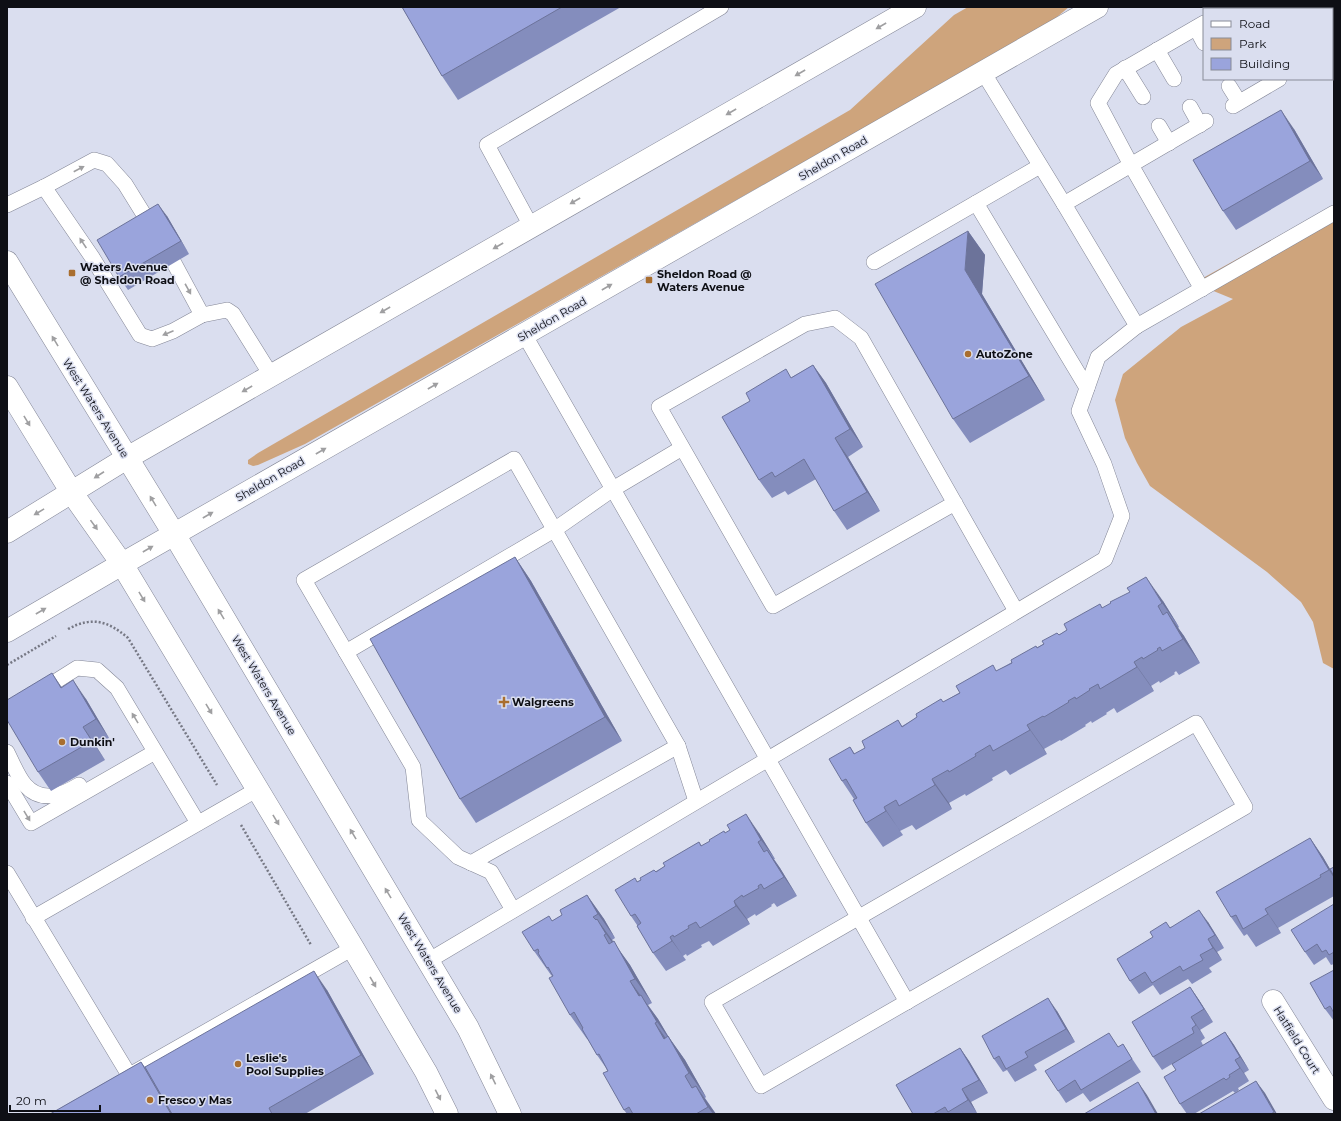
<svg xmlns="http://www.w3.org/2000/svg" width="1341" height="1121" font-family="Montserrat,sans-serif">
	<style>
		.green { fill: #cea47c }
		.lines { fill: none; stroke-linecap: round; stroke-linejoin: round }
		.lane-casing { stroke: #838696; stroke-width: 16 }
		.street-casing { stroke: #838696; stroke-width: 23 }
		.secondary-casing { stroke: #838696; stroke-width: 23 }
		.path { stroke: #767884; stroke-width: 2.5; stroke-dasharray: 2 2; stroke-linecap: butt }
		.lane { stroke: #fff; stroke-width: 15 }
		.street { stroke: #fff; stroke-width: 22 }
		.secondary { stroke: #fff; stroke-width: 22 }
		.wall { fill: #848dbd }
		.shaded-wall { fill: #6c739a }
		.building { fill: #9aa4dc; stroke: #6c739a }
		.oneway { fill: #9f9fa1 }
		.poi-dot { fill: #a96e2f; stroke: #dadeef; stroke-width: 1.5 }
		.labels { text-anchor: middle; stroke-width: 3; stroke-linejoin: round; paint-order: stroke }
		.street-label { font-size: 11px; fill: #0e0f15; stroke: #dadeef }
		.poi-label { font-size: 11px; font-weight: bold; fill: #0e0f15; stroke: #dadeef; text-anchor: start }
	</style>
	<rect width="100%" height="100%" fill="#dadeef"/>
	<g class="green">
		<polygon points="968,7 1069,7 1051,22 305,444 258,465 253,466 248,464 248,460 258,453 850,110 954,15"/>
		<polygon points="1334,205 1334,669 1323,663 1313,622 1301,602 1267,572 1150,486 1137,463 1125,438 1115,400 1123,374 1181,327 1233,299 1194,283"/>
	</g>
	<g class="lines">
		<defs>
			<g id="lane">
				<polyline points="1307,7 1308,9"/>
				<polyline points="1228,9 1232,7"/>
				<polyline points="1196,28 1204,43"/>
				<polyline points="1332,48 1334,52"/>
				<polyline points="1157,50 1174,79"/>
				<polyline points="1125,68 1143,97"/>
				<polyline points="1229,86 1239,102"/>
				<polyline points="1233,106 1279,79"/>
				<polyline points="1190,107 1200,125"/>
				<polyline points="1159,126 1169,143"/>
				<polyline points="44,187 92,257 140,335 152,339 173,331 202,315 227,310 233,314 271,375"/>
				<polyline points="976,203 1087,388"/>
				<polyline points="1064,204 1206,121"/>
				<polyline points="7,205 44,187 94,160 107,164 125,184 151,226"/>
				<polyline points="531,226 487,145 721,7"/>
				<polyline points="874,262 1040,166"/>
				<polyline points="174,263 202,315"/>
				<polyline points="1202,289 1131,165 1098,103 1116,74 1204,23"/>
				<polyline points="1137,326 1334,213"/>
				<polyline points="524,334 907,1002"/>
				<polyline points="955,503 773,606 659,407 805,324 835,318 861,338 1016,611"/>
				<polyline points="346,652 554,530 613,489 682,448"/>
				<polyline points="7,712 77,668 97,670 117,688 198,823"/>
				<polygon points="1196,723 1245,807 761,1086 712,1002"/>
				<path d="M 7,752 C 12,762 18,777 25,785 C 41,803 61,796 79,785"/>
				<polyline points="7,783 31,823 155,752"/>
				<polyline points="471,863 678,746"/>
				<polyline points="7,873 129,1075"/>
				<polyline points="513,910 491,872 458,857 419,820 413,767 304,580 514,459 678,746 696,801"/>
				<polyline points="33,918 258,789"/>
				<polyline points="428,961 1105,559 1122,516 1104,464 1079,411 1098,357 1137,326 1064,204 983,72"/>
				<polyline points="128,1076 353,948"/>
			</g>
			<polyline id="street" points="1273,1001 1334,1099"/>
			<g id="secondary">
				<polyline points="7,262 174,534 468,1028 510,1114"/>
				<polyline points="7,387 72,493 122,564 353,948 426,1072 447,1114"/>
				<polyline points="7,532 127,458 915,7"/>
				<polyline points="7,631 122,564 1097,7"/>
			</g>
		</defs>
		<use href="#lane" class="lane-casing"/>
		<use href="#street" class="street-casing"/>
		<use href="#secondary" class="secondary-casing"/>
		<g class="path">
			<path d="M 68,629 C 92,616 108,621 128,638 L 217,785"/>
			<polyline points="7,665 56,636"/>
			<polyline points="241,825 311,945"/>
		</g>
		<use href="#lane" class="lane"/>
		<use href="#street" class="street"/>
		<use href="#secondary" class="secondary"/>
	</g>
	<g class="wall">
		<polygon points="402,7 621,7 458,100 442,76"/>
		<polygon points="1294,129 1323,179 1236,230 1223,211"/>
		<polygon points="167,216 189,254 128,290 119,277"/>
		<polygon points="968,231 985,255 982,294 1045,400 970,443 953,419"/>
		<polygon points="813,365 826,383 863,447 848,457 880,511 847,530 834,511 816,479 788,495 785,491 772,498 759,480 792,377"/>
		<polygon points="515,557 531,581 622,741 476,823 460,799"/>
		<polygon points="1163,601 1179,627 1178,628 1184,636 1200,663 1179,675 1176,671 1174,673 1175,674 1160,683 1159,681 1151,686 1154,691 1117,713 1114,708 1106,713 1107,714 1092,723 1091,721 1085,725 1086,726 1061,741 1060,740 1044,749 1047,754 1010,775 1006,770 992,778 993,780 966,796 965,794 949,803 952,809 916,830 912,825 900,831 903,835 883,847 866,823 854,799 842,781 850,747 855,754 865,748 898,720 902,726 1067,630 1100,604 1102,608"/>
		<polygon points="62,687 86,699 109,738 96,746 105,760 51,791 38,772"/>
		<polygon points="725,833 759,833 775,859 774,859 780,868 797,896 777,907 774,903 771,905 772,906 756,916 755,914 747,919 750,924 713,946 709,941 701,945 702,947 687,956 686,954 683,956 686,960 666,971 653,953 637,925 631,916 637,882 665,866 699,842 702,846"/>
		<polygon points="1310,838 1323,857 1330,869 1334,867 1334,893 1333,894 1334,896 1278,928 1281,933 1256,947 1247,934 1244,936 1231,917"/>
		<polygon points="587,895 604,919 615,938 612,940 630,965 652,1003 648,1005 658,1019 668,1036 685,1060 706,1097 705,1098 716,1114 627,1114 624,1110 606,1068 597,1055 587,1038 587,1039 570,1015 552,976 551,975 534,951 552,921 562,915"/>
		<polygon points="1334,904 1334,964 1331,965 1326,957 1314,965 1305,952"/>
		<polygon points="1208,922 1224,948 1217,952 1222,960 1209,968 1212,972 1192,984 1188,979 1160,995 1153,985 1139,994 1130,981 1170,927"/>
		<polygon points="1334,970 1334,1021 1325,1009"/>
		<polygon points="1190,987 1199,1000 1213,1022 1200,1030 1205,1038 1201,1041 1203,1045 1225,1032 1234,1045 1249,1070 1244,1073 1249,1081 1238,1088 1239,1090 1235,1093 1233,1091 1194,1114 1187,1114 1180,1104 1176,1070 1172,1064 1162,1070 1153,1057"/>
		<polygon points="327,990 374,1074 305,1114 50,1114 141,1062 145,1067"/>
		<polygon points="1057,1011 1075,1042 1034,1065 1037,1070 1015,1082 1007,1070 1003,1072 994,1059"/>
		<polygon points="1123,1044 1131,1057 1141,1072 1090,1102 1083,1093 1066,1103 1058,1091"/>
		<polygon points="960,1048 969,1061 988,1093 971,1102 977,1113 975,1114 913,1114"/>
	</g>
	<g class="shaded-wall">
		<polygon points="1281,110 1294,129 1323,179 1310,161"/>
		<polygon points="158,204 167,216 189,254 181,241"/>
		<polygon points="968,231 985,255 982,294 1045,400 1029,376 965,270"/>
		<polygon points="813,365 826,383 863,447 850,429"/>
		<polygon points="835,438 848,457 880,511 867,492"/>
		<polygon points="515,557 531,581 622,741 605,717"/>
		<polygon points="1146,577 1163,601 1179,627 1162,603"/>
		<polygon points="1167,612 1184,636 1200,663 1183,639"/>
		<polygon points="1134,662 1151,686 1154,691 1137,667"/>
		<polygon points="52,673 65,692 61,688"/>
		<polygon points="73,680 86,699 109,738 96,719"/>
		<polygon points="1027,725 1044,749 1047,754 1030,730"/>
		<polygon points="83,727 96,746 105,760 92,741"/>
		<polygon points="932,779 949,803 952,809 935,785"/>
		<polygon points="884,807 900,831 903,835 886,811"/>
		<polygon points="746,814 759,833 775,859 761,840"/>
		<polygon points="1310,838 1323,857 1334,876 1334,878 1329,870"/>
		<polygon points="767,850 780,868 797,896 784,877"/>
		<polygon points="587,895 604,919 615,938 598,914"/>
		<polygon points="734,901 747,919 750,924 736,906"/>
		<polygon points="1265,909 1278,928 1281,933 1268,914"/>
		<polygon points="1199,910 1208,922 1224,948 1215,935"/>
		<polygon points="597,919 630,965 652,1003 635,979 623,958 606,934"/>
		<polygon points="670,937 683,956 686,960 672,941"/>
		<polygon points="1208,939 1217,952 1222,960 1213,948"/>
		<polygon points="314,971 327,990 374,1074 361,1055"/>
		<polygon points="630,981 658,1019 674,1046 639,996"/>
		<polygon points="1190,987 1199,1000 1213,1022 1204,1009"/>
		<polygon points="1048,998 1057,1011 1075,1042 1066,1029"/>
		<polygon points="1191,1017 1200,1030 1205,1038 1196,1025"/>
		<polygon points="655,1023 672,1047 664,1039"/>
		<polygon points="1225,1032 1234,1045 1249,1070 1240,1057"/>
		<polygon points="668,1036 685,1060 706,1097 689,1073"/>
		<polygon points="960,1048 969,1061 988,1093 979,1080"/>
		<polygon points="1235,1060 1244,1073 1249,1081 1240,1068"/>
		<polygon points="1256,1081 1265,1093 1277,1114 1275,1114 1274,1112"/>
		<polygon points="1138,1082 1147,1095 1158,1114 1156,1114"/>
		<polygon points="696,1086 713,1110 716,1114 713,1114 708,1107"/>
		<polygon points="962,1089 971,1102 977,1113 968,1100"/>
	</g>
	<g class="building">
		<polygon points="402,7 562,7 442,76"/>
		<polygon points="1281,110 1310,161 1223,211 1193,160"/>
		<polygon points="158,204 181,241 119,277 97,240"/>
		<polygon points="968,231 965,270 1029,376 953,419 875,284"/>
		<polygon points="813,365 850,429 835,438 867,492 834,511 804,459 775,477 772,472 759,480 722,417 750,401 746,393 786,369 791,378"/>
		<polygon points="515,557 605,717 460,799 370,639"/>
		<polygon points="1146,577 1162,603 1158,606 1163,615 1167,612 1183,639 1162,651 1160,647 1157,649 1158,650 1143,659 1142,657 1134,662 1137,667 1100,689 1098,684 1089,689 1090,690 1076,699 1075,697 1068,701 1069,702 1044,717 1043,716 1027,725 1030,730 993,751 990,745 975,754 976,756 949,772 948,770 932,779 935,785 899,806 896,800 884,807 886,811 866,823 853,800 857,798 846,779 842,781 829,759 850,747 854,754 865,748 862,741 898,720 902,727 917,717 916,714 941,699 943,702 960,693 956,686 993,665 996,671 1012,663 1011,660 1036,646 1037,648 1044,644 1042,641 1057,633 1059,635 1067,630 1064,624 1100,604 1102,608 1111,603 1110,602 1130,592 1127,588"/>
		<polygon points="52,673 61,688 73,680 96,719 83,727 92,741 38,772 7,720 7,700"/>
		<polygon points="746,814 761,840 758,842 764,852 767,850 784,877 764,889 761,884 758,886 759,888 743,897 742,895 734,901 736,906 700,928 696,922 688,926 689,928 674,937 673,935 670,937 672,941 653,953 637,926 641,923 635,914 631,916 615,890 635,878 637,882 641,880 640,878 654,870 656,872 665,866 663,863 699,842 701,846 710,841 709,840 724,831 725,833 730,830 727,825"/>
		<polygon points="1310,838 1329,870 1320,875 1321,877 1265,909 1268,914 1243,929 1236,915 1231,917 1216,892"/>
		<polygon points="1334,867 1334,876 1330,869"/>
		<polygon points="587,895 598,914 593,917 596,920 597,919 606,934 604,935 609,944 614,941 635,979 630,981 639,996 641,995 657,1022 655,1023 664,1039 668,1036 689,1073 685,1076 692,1088 696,1086 708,1107 696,1114 633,1114 629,1107 624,1110 603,1073 608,1071 599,1054 597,1055 582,1029 583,1028 574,1012 570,1015 549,978 553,976 548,967 547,968 538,953 539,952 538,949 534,951 522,932 549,916 552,921 562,915 560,910"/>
		<polygon points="1334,904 1334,952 1329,955 1326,950 1322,952 1317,944 1305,952 1291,930"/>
		<polygon points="1199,910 1215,935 1208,939 1213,948 1200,955 1203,960 1183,971 1180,966 1152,983 1145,972 1130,981 1117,959 1153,937 1150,932 1166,922 1170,928"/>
		<polygon points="1334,970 1334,1013 1330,1006 1325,1009 1310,983"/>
		<polygon points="314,971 361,1055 269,1108 272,1114 172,1114 145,1067"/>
		<polygon points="1190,987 1204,1009 1191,1017 1196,1025 1192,1028 1194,1033 1153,1057 1132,1022"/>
		<polygon points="1048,998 1066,1029 1025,1052 1028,1057 1006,1069 999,1056 994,1059 982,1036"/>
		<polygon points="1225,1032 1240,1057 1235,1060 1240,1068 1229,1075 1230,1077 1226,1080 1224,1078 1180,1104 1164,1077 1176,1070 1172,1064"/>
		<polygon points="1109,1033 1118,1047 1123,1044 1132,1059 1081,1090 1075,1080 1058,1091 1045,1071"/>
		<polygon points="960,1048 979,1080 962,1089 968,1100 948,1112 945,1107 933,1114 913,1114 896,1085"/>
		<polygon points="141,1062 171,1114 50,1114"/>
		<polygon points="1256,1081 1274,1112 1271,1114 1199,1114"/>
		<polygon points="1138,1082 1156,1114 1084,1114"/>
	</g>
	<defs><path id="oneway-solid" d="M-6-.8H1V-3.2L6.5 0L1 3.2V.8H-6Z"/></defs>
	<g class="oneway">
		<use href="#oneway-solid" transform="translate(881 26) rotate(150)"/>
		<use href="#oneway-solid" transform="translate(800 73) rotate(150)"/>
		<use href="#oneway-solid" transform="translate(731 112) rotate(150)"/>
		<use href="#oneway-solid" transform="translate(79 169) rotate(-28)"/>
		<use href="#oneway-solid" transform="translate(575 201) rotate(150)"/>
		<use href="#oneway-solid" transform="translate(83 243) rotate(-124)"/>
		<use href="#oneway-solid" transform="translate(498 246) rotate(150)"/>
		<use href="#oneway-solid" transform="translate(607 287) rotate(-30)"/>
		<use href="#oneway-solid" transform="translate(188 289) rotate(61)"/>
		<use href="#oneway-solid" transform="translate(385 310) rotate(150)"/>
		<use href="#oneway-solid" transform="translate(168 333) rotate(157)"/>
		<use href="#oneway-solid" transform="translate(55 341) rotate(-121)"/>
		<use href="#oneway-solid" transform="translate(433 386) rotate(-30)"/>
		<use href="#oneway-solid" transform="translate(247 389) rotate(150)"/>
		<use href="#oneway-solid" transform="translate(27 421) rotate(59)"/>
		<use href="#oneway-solid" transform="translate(321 451) rotate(-30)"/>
		<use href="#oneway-solid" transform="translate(99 475) rotate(147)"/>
		<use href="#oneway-solid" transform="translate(153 501) rotate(-121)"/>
		<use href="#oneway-solid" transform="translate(39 512) rotate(149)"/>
		<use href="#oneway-solid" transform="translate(208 515) rotate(-30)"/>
		<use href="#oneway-solid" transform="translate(94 525) rotate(54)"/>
		<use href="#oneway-solid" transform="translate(148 549) rotate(-30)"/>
		<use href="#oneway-solid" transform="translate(142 597) rotate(59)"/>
		<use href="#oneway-solid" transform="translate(41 611) rotate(-30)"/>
		<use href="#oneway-solid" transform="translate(221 614) rotate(-121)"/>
		<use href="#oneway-solid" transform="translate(209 709) rotate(59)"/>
		<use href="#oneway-solid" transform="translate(135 718) rotate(-121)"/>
		<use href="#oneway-solid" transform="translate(27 816) rotate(59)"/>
		<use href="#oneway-solid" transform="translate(276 820) rotate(59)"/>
		<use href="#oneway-solid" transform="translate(353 834) rotate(-121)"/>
		<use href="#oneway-solid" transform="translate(388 893) rotate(-121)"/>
		<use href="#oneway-solid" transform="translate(373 982) rotate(60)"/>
		<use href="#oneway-solid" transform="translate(493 1079) rotate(-116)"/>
		<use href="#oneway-solid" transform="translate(438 1095) rotate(63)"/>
	</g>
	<g class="poi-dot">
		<rect x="68" y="269" width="8" height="8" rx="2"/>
		<rect x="645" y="276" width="8" height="8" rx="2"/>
		<circle cx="968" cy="354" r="4"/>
		<path d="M502 696h4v4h4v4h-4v4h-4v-4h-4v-4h4z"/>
		<circle cx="62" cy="742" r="4"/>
		<circle cx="238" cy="1064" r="4"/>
		<circle cx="150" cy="1100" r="4"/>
	</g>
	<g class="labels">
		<g class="street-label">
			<text transform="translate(833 158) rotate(-30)" y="4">Sheldon Road</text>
			<text transform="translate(552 319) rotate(-30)" y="4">Sheldon Road</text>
			<text transform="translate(96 408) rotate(58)" y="4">West Waters Avenue</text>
			<text transform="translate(270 479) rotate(-30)" y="4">Sheldon Road</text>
			<text transform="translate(264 685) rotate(59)" y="4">West Waters Avenue</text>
			<text transform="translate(430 963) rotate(59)" y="4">West Waters Avenue</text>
			<text transform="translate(1297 1040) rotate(58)" y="4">Hatfield Court</text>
		</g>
		<g class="poi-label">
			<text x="80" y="271">Waters Avenue<tspan x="80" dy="13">@ Sheldon Road</tspan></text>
			<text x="657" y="278">Sheldon Road @<tspan x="657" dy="13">Waters Avenue</tspan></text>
			<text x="976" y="358">AutoZone</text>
			<text x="512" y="706">Walgreens</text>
			<text x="70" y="746">Dunkin'</text>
			<text x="246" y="1062">Leslie's<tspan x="246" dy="13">Pool Supplies</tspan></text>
			<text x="158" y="1104">Fresco y Mas</text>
		</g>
	</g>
	<rect width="1341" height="1121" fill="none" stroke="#0e0f15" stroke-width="16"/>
	<rect x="1203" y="8" width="130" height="72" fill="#dadeef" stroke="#888b98"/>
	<rect x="1211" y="21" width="20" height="6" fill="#ffffff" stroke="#888b98"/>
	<text x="1239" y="28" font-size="12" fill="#0e0f15">Road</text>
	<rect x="1211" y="38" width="20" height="12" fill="#cea47c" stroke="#888b98"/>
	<text x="1239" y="48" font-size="12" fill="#0e0f15">Park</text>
	<rect x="1211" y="58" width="20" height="12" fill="#9aa4dc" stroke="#888b98"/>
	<text x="1239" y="68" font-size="12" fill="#0e0f15">Building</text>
	<path d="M10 1105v6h90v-6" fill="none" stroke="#0e0f15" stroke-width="2"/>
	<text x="16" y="1105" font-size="12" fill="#0e0f15" stroke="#dadeef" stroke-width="3" paint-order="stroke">20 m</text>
</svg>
